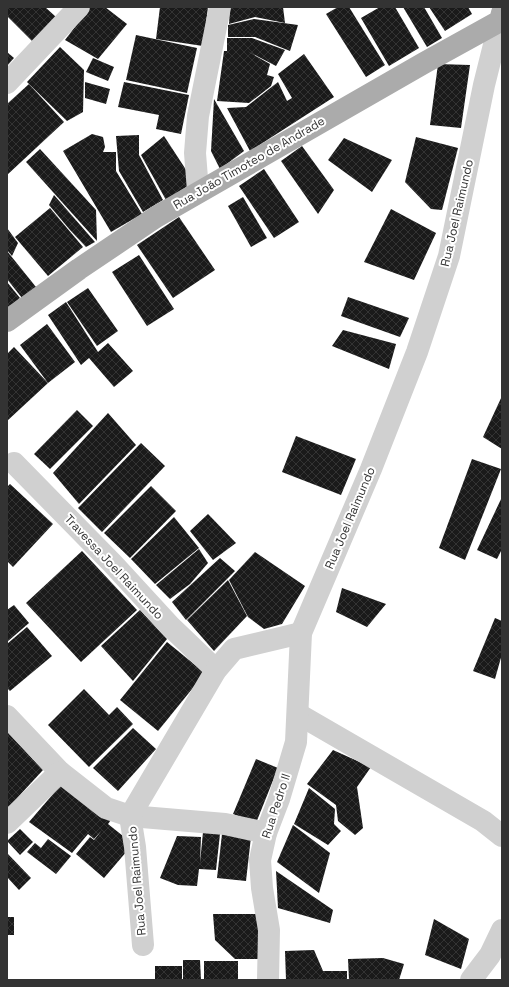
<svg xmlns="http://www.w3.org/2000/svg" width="509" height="987" font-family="'Space Grotesk',sans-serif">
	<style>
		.building { fill: url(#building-cross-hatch) }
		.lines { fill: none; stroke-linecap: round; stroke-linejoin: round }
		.minor { stroke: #d0d0d0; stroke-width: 22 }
		.major { stroke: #ababab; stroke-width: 22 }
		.labels { text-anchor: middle; stroke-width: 4; stroke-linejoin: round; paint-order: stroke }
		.street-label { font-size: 12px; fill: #333; stroke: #fff }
	</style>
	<defs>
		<pattern id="building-cross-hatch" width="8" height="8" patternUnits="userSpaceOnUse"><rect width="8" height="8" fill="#1a1a1a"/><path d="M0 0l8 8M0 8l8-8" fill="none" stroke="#333"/></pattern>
	</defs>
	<rect width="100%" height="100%" fill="#fff"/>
	<g class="building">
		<polygon points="7,7 45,7 56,17 32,41 7,16"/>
		<polygon points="90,7 105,7 127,24 98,59 65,40"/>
		<polygon points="160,7 208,7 203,46 156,39"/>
		<polygon points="230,7 283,7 285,23 255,17 229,24"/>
		<polygon points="338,7 349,7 385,65 366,77 326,14"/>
		<polygon points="380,7 395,7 419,48 389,66 361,18"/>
		<polygon points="403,7 424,7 442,38 427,47"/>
		<polygon points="429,7 468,7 472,14 445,31"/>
		<polygon points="254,19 298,25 290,51 255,37 228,37 228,25"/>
		<polygon points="136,35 197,48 187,93 126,80"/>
		<polygon points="227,38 252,38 285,50 276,66 247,51 233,50 247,51 270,64 267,75 274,77 271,86 249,103 217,101 224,51 227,51"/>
		<polygon points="60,47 84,70 83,112 67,121 27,82"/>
		<polygon points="7,52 14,58 7,66"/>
		<polygon points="304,54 334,97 250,151 227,108 246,107 278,82 287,101 292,98 278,74"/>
		<polygon points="93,58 114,67 108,81 86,72"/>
		<polygon points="438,64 470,65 461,128 430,125"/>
		<polygon points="85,82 110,89 106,104 85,98"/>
		<polygon points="124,82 189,95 181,134 156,129 159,115 118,107"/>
		<polygon points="29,84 64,122 7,175 7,104"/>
		<polygon points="214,99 244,151 220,169 211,151"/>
		<polygon points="92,134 103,137 105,147 103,152 116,152 116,171 142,214 111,232 63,151"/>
		<polygon points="139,135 139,155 163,200 143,212 119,171 116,136"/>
		<polygon points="164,136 194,182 166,200 141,155"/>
		<polygon points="416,137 458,148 442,210 431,209 405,182"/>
		<polygon points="344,138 392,160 372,192 328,160"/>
		<polygon points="302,146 334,190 318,214 281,161"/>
		<polygon points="40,149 96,210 97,241 26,162"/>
		<polygon points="264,169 299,222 274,238 239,186"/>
		<polygon points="54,195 95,242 86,247 70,230 49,205"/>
		<polygon points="243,197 267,238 251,247 228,206"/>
		<polygon points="50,208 83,247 48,276 15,237"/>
		<polygon points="391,209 436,233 414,280 364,262"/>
		<polygon points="179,217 215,270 173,298 137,245"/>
		<polygon points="7,228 18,243 12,256 7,250"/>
		<polygon points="7,251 36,287 22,298 7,279"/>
		<polygon points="139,255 174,309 147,326 112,272"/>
		<polygon points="7,282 20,298 7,309"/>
		<polygon points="88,288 118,331 97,346 67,302"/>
		<polygon points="348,297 409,318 400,337 341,316"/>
		<polygon points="66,302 98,352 108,343 133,371 114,387 89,358 81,365 48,315"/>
		<polygon points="47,324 75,362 48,383 20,345"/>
		<polygon points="343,330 396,344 389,369 332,346"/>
		<polygon points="14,347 48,383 7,421 7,354"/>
		<polygon points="502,396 502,449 483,437"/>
		<polygon points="77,410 93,426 50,469 34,454"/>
		<polygon points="108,413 136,445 79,504 53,473"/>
		<polygon points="296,436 356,459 341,495 282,472"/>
		<polygon points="141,443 165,466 102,532 78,508"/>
		<polygon points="472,459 501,469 465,560 439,548"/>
		<polygon points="10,484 53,524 13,567 7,561 7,487"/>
		<polygon points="151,486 176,511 130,558 104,533"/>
		<polygon points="502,497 502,549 497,559 477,550"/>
		<polygon points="208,514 236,543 213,560 190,531"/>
		<polygon points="174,517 199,548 155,584 131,559"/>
		<polygon points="199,549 208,563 190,584 170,599 156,585"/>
		<polygon points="82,551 137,610 81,662 26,603"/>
		<polygon points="255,552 305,586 282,624 264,629 248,617 229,580"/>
		<polygon points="220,558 235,571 186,620 172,602"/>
		<polygon points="228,580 247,616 214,651 187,620"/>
		<polygon points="342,588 386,604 367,627 336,612"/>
		<polygon points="14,605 29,623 7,642 7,610"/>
		<polygon points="140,610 167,639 133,681 101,646"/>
		<polygon points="495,618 502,621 502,654 495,679 473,671"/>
		<polygon points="27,627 52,656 10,691 7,688 7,644"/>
		<polygon points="167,642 205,673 158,731 120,700"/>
		<polygon points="84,689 109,715 117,707 133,724 89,767 48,725"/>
		<polygon points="133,728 156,749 118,791 93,768"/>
		<polygon points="7,731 43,770 7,809"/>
		<polygon points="333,750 371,767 357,787 363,828 355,835 338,821 336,805 307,784"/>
		<polygon points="256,759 278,768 256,823 233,814"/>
		<polygon points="65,780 111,820 108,824 133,844 104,878 76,854 90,837 94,840 102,830 94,839 88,834 72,853 29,822"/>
		<polygon points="309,788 335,809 334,824 341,831 328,845 294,824"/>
		<polygon points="293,825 330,853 319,893 277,862"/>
		<polygon points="20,829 33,842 20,855 7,841"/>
		<polygon points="203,832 220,834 216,870 199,869 197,886 178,885 160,878 177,836 201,837 200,863"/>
		<polygon points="222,834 251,837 246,881 217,878"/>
		<polygon points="48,839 71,856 56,874 27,852 35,843 41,848"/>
		<polygon points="7,853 31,878 19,890 7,877"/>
		<polygon points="276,871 333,910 330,923 278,908"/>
		<polygon points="213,914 258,914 260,959 235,959 215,940"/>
		<rect x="7" y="917" width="7" height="18"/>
		<polygon points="434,919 469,939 461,969 425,955"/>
		<polygon points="314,950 323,971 347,971 347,980 286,980 285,951"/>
		<polygon points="383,958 404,964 399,980 349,980 348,959"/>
		<polygon points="183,960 200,960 201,980 183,980"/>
		<rect x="204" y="961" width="34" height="19"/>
		<rect x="155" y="966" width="27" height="14"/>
	</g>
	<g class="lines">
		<g class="minor">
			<polyline points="7,83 79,7"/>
			<polyline points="198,191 195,153 198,116 220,7"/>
			<polyline points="14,463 113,564 170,626 216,670"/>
			<polyline points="298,714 483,821 502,836"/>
			<polyline points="7,716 60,772 106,808 130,816 225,824 266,833"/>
			<polyline points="7,823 60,772"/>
			<polyline points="143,945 135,847 130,816 216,670 234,649 301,633"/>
			<polyline points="268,980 269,930 262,888 260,860 266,833 279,799 296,742 301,633 371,469 417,352 449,256 484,85 500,21"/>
			<polyline points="471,980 490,955 502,930"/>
		</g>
		<polyline class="major" points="7,321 79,269 156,217 424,63 500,21 502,13"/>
	</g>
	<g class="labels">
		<g class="street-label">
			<text transform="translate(249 163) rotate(-30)" y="4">Rua João Timoteo de Andrade</text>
			<text transform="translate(457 213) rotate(-77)" y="4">Rua Joel Raimundo</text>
			<text transform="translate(350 518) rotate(-67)" y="4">Rua Joel Raimundo</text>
			<text transform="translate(114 567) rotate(47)" y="4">Travessa Joel Raimundo</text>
			<text transform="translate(276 806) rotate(-72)" y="4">Rua Pedro II</text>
			<text transform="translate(137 881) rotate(-95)" y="4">Rua Joel Raimundo</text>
		</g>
	</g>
	<rect width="509" height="987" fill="none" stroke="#333333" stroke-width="16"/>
</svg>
